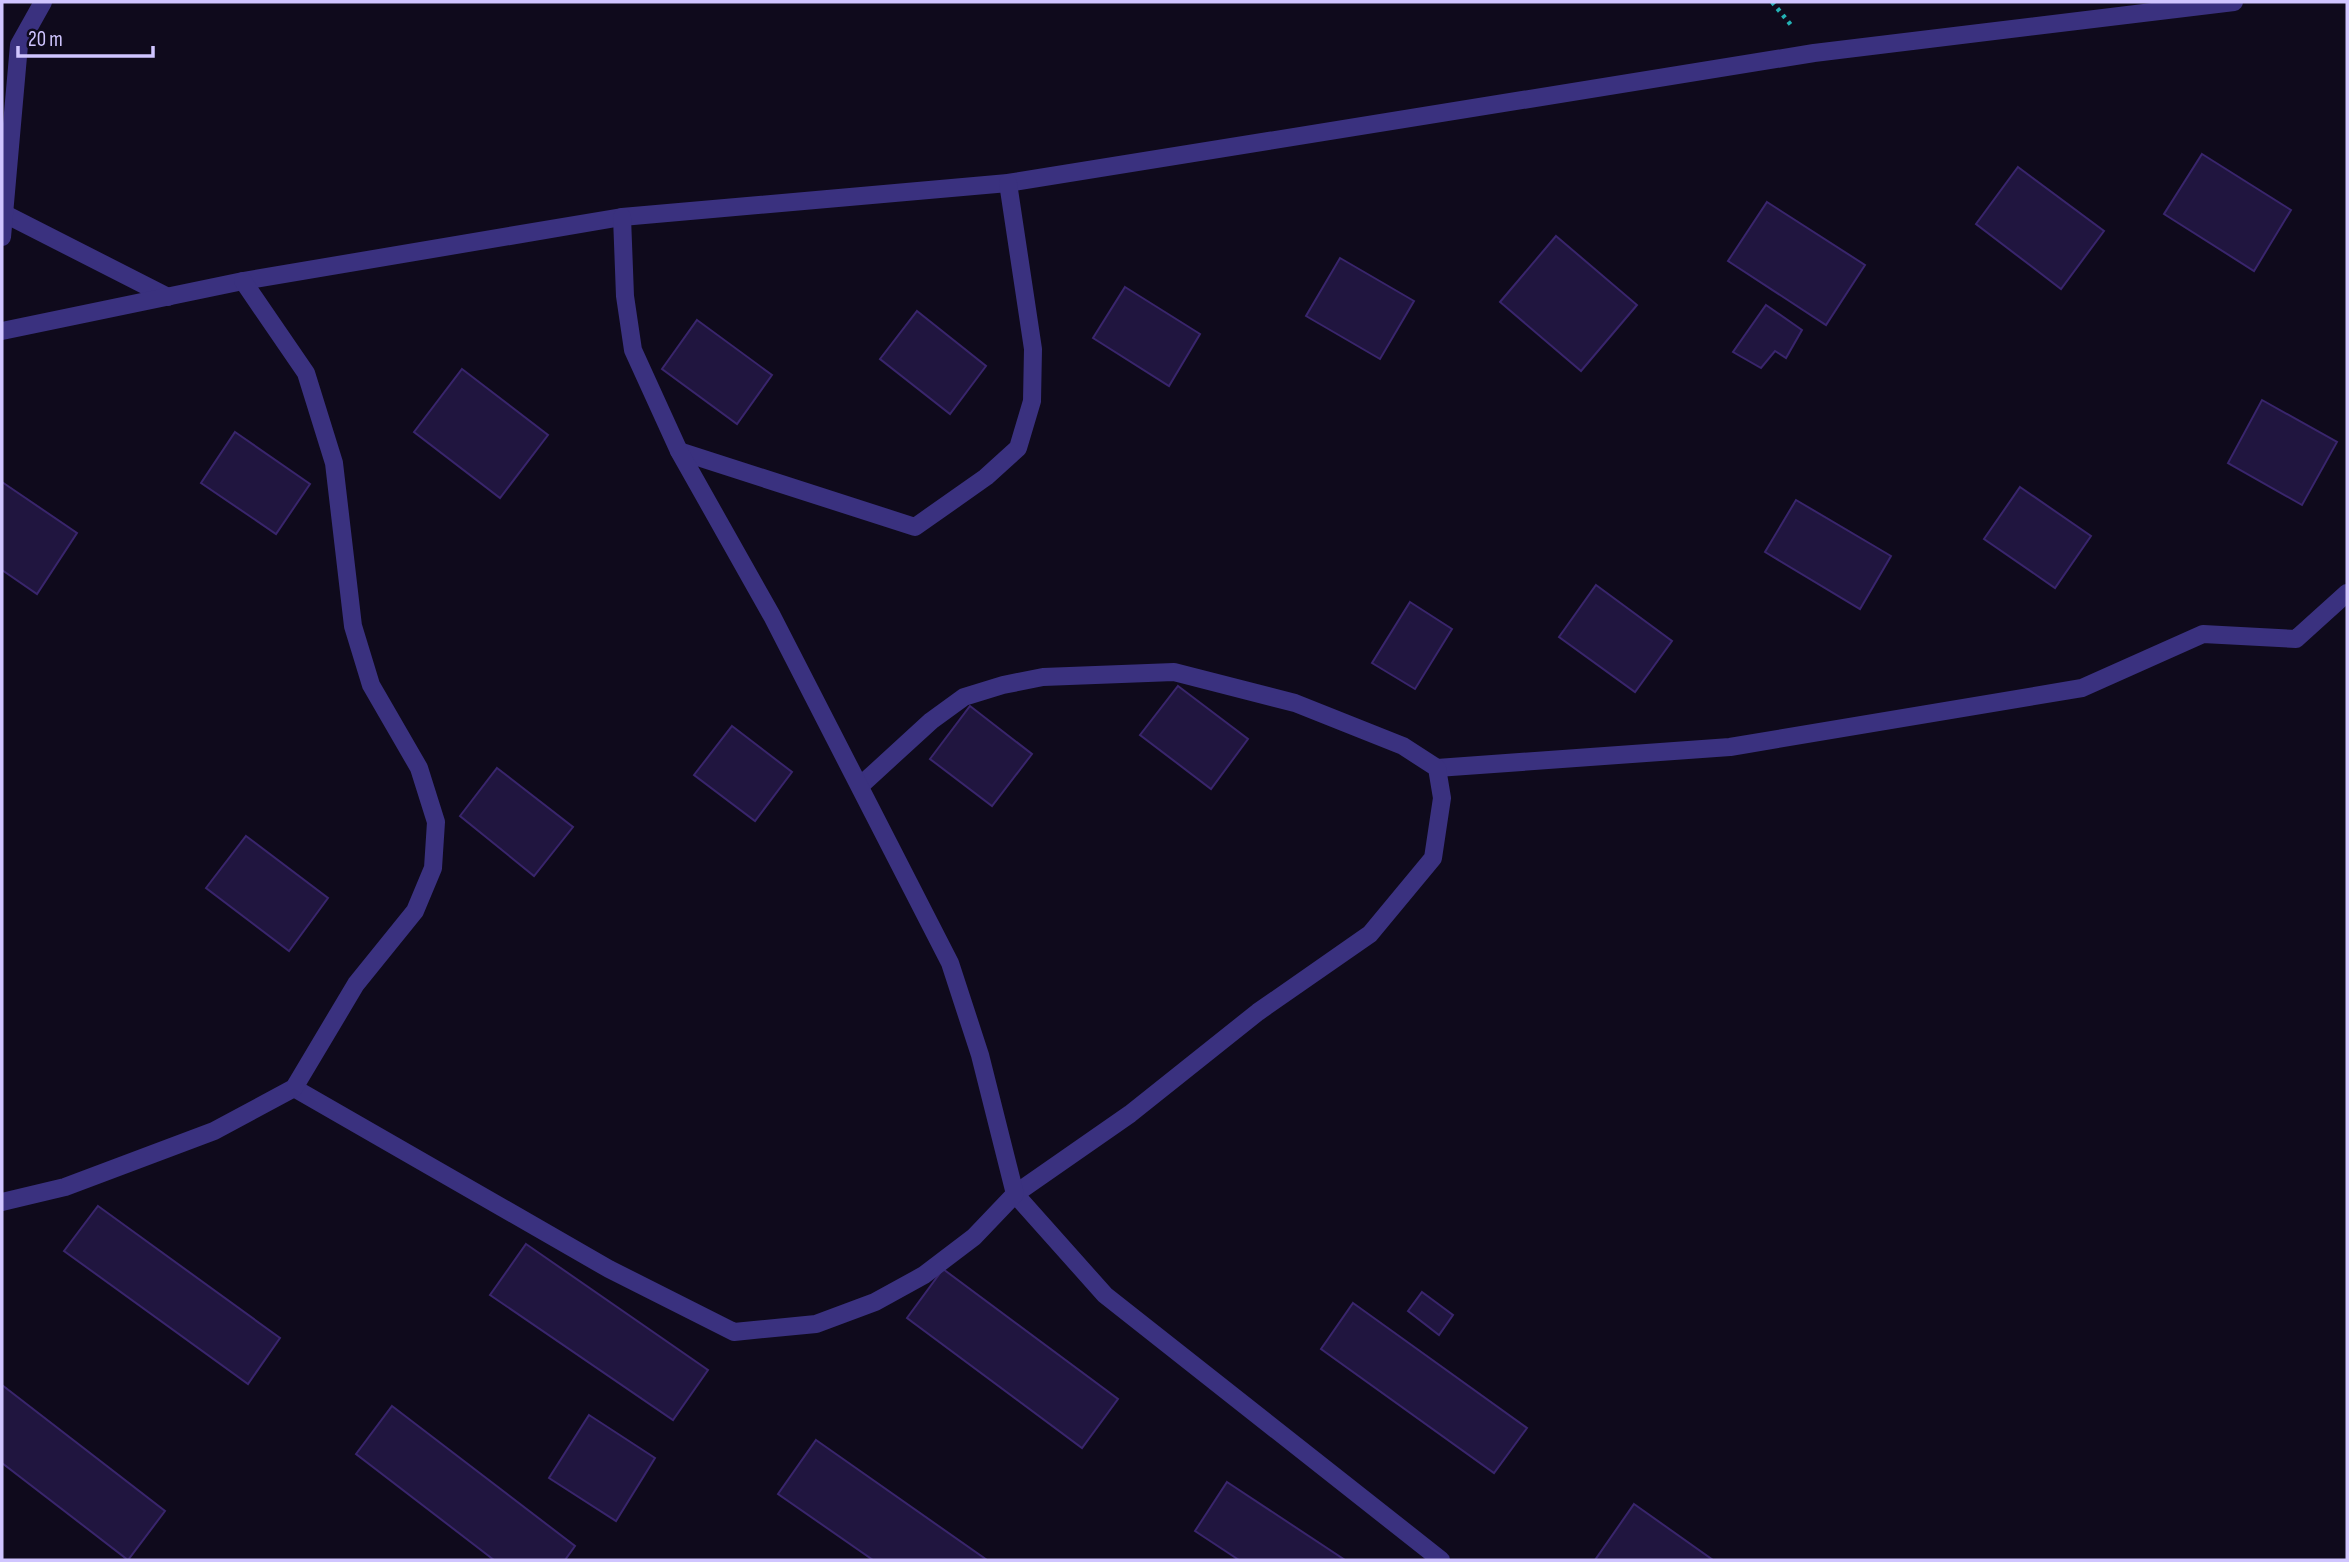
<svg xmlns="http://www.w3.org/2000/svg" width="2349" height="1562" font-family="'Sofia Sans Condensed',sans-serif">
	<style>
		.building { fill: #20153f; stroke: #39256c; stroke-width: 2 }
		.lines { fill: none; stroke-linecap: round; stroke-linejoin: round }
		.path { stroke: #24b1b4; stroke-width: 4.5; stroke-dasharray: 3.5 5; stroke-linecap: butt }
		.service { stroke: #3a317f; stroke-width: 18 }
	</style>
	<rect width="100%" height="100%" fill="#0f0a1c"/>
	<g class="building">
		<polygon points="2202,154 2291,210 2254,271 2164,214"/>
		<polygon points="2018,167 2104,231 2061,289 1976,224"/>
		<polygon points="1767,202 1865,265 1826,325 1728,261"/>
		<polygon points="1556,236 1637,305 1581,371 1500,302"/>
		<polygon points="1340,258 1414,301 1380,359 1306,316"/>
		<polygon points="1125,287 1200,334 1169,386 1093,338"/>
		<polygon points="1766,305 1802,330 1786,358 1775,351 1761,368 1733,352"/>
		<polygon points="917,311 986,366 950,414 880,359"/>
		<polygon points="697,320 772,375 737,424 662,369"/>
		<polygon points="462,369 548,435 500,498 414,432"/>
		<polygon points="2262,400 2337,442 2302,505 2228,463"/>
		<polygon points="235,432 310,484 276,534 201,483"/>
		<polygon points="2,482 77,533 37,594 2,570"/>
		<polygon points="2020,487 2091,536 2055,588 1984,539"/>
		<polygon points="1796,500 1891,556 1860,609 1765,552"/>
		<polygon points="1596,585 1672,641 1635,692 1559,637"/>
		<polygon points="1410,602 1452,629 1415,689 1372,663"/>
		<polygon points="1178,686 1248,739 1211,789 1140,735"/>
		<polygon points="970,706 1032,754 992,806 930,759"/>
		<polygon points="732,726 792,772 755,821 694,775"/>
		<polygon points="497,768 573,827 534,876 460,816"/>
		<polygon points="246,836 328,898 289,951 206,888"/>
		<polygon points="98,1206 280,1338 248,1384 64,1251"/>
		<polygon points="526,1244 708,1370 673,1420 490,1295"/>
		<polygon points="943,1269 1118,1399 1082,1448 907,1318"/>
		<polygon points="1422,1292 1453,1315 1439,1335 1408,1311"/>
		<polygon points="1353,1303 1527,1428 1494,1473 1321,1349"/>
		<polygon points="2,1385 165,1511 128,1560 2,1463"/>
		<polygon points="392,1406 575,1546 565,1560 494,1560 356,1454"/>
		<polygon points="589,1415 655,1458 616,1521 549,1478"/>
		<polygon points="816,1440 987,1560 873,1560 778,1494"/>
		<polygon points="1227,1482 1345,1560 1239,1560 1195,1531"/>
		<polygon points="1634,1504 1713,1560 1595,1560"/>
	</g>
	<g class="lines">
		<polyline class="path" points="1772,2 1791,25"/>
		<g class="service">
			<polyline points="5,214 168,297"/>
			<polyline points="2,237 19,45 43,2"/>
			<polyline points="2,331 243,281 622,217 1008,183 1814,53 2234,2"/>
			<polyline points="679,451 915,527 986,477 1018,448 1032,401 1033,349 1008,183"/>
			<polyline points="1437,768 1730,747 2082,688 2203,634 2296,639 2347,593"/>
			<polyline points="860,786 931,721 964,697 1003,685 1043,677 1174,672 1295,703 1403,746 1437,768 1442,798 1433,858 1370,934 1258,1012 1130,1114 1015,1194 1105,1295 1441,1560"/>
			<polyline points="294,1088 609,1269 734,1332 816,1324 875,1302 924,1275 974,1237 1015,1194 980,1055 950,963 772,616 679,451 633,350 625,296 622,217"/>
			<polyline points="2,1202 65,1187 214,1131 294,1088 356,984 415,911 433,868 436,822 419,768 371,685 353,626 334,463 306,373 243,281"/>
		</g>
	</g>
	<rect width="2349" height="1562" fill="none" stroke="#d0c5ff" stroke-width="7"/>
	<path d="M18 46v10h135v-10" fill="none" stroke="#d0c5ff" stroke-width="3.5"/>
	<text x="28" y="46" font-size="21" fill="#d0c5ff" stroke="#0f0a1c" stroke-width="5" paint-order="stroke">20 m</text>
</svg>
